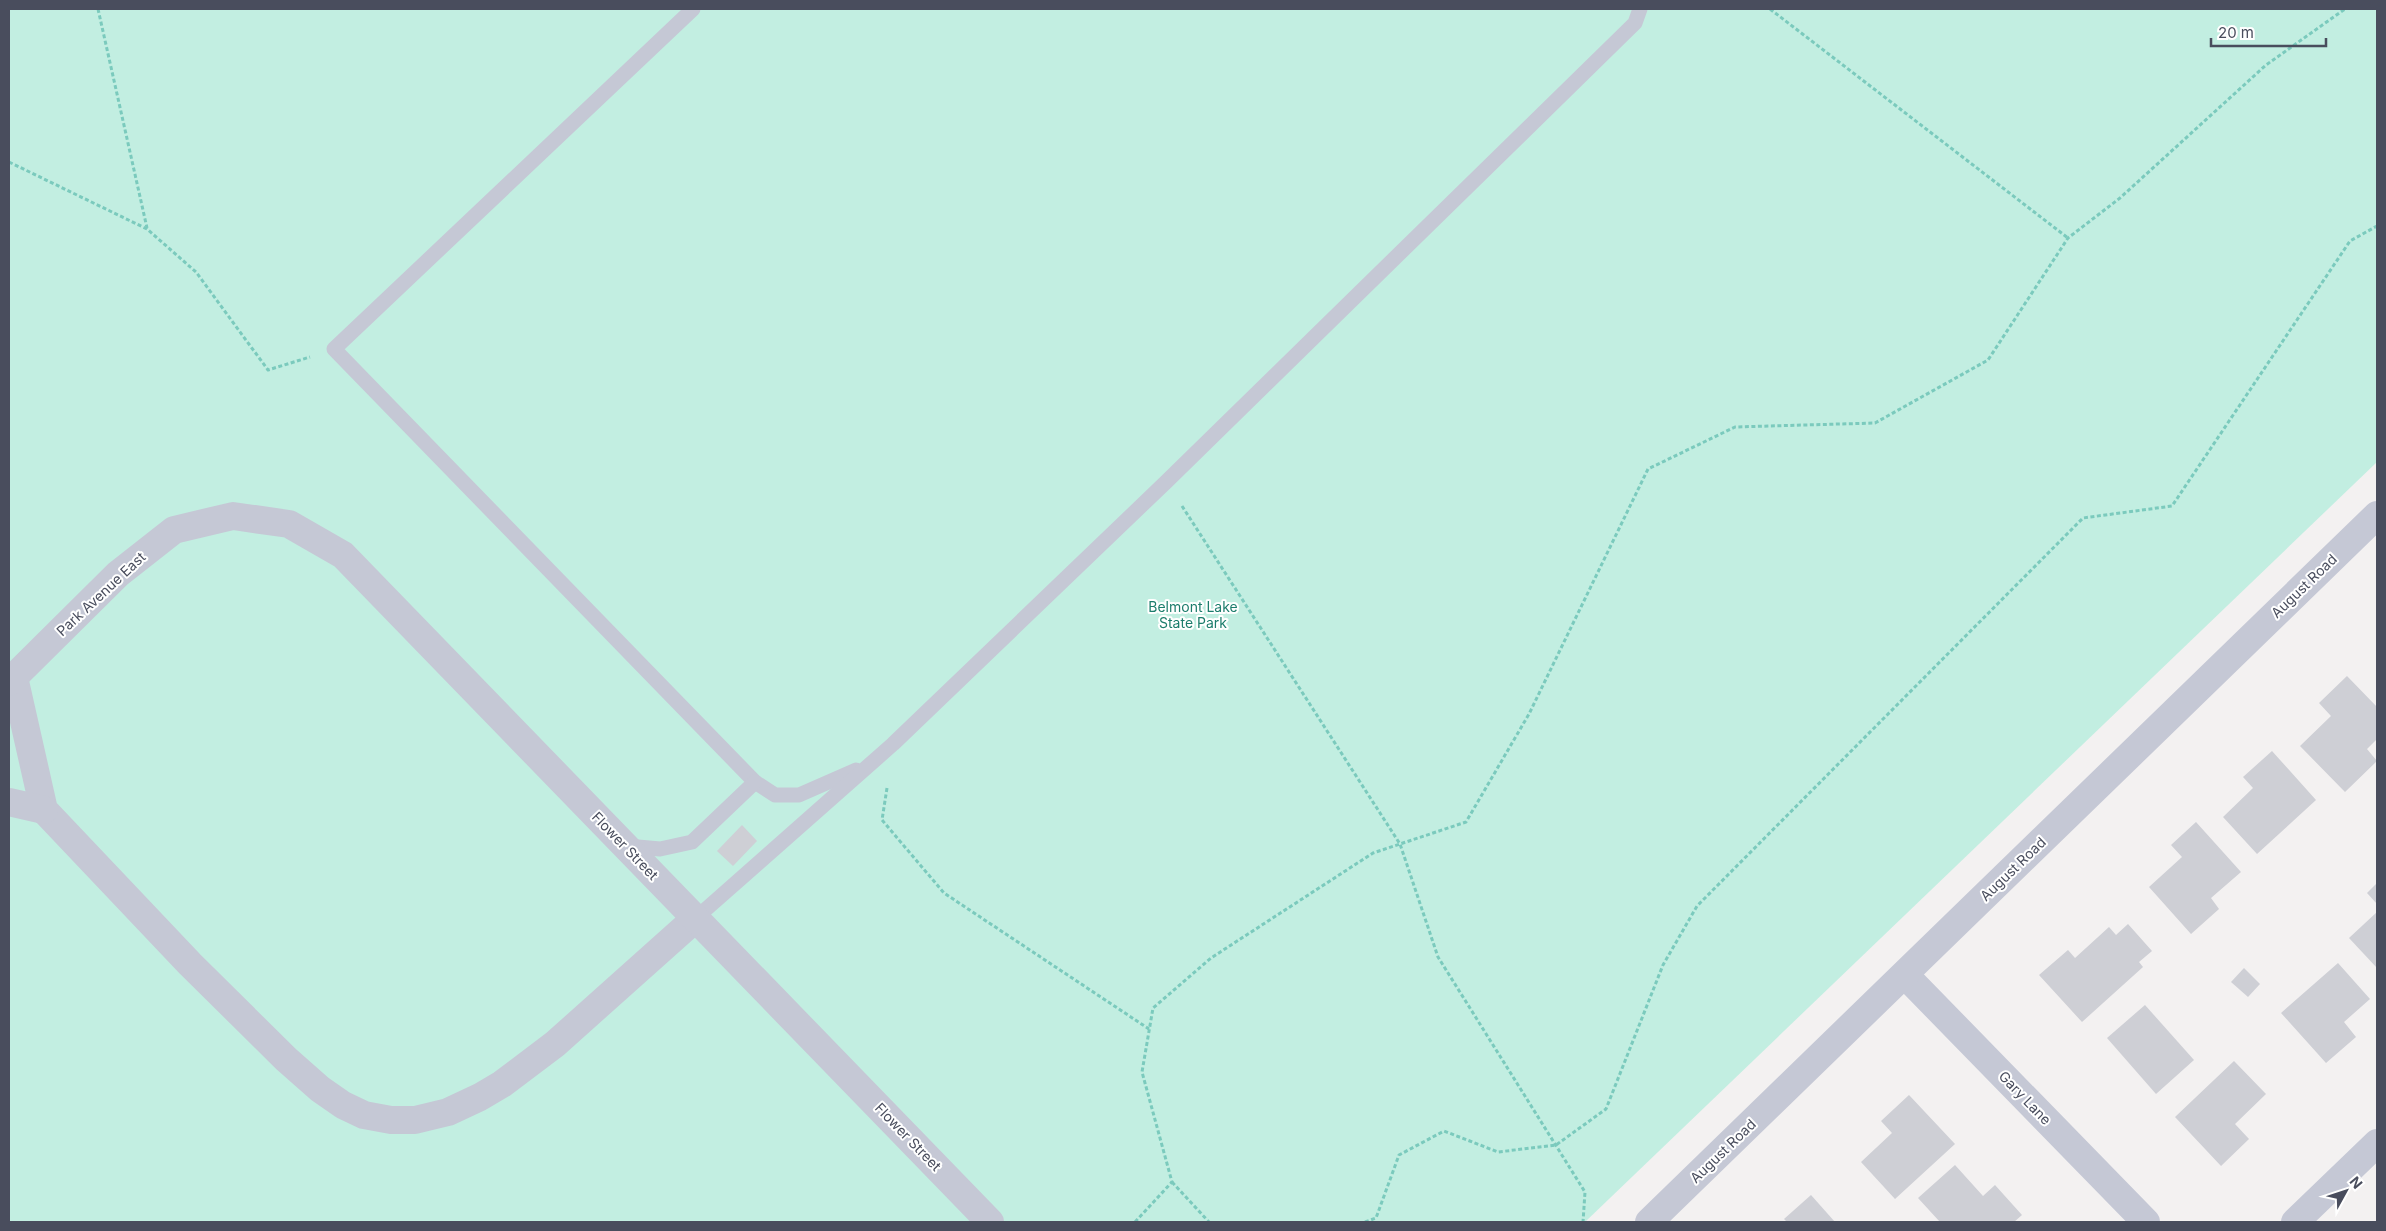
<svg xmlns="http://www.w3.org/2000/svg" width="2386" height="1231" font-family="Inter,sans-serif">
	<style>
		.green { fill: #c2eee1 }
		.building { fill: #cecfd5 }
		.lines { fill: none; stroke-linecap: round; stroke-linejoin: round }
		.path { stroke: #7bcabd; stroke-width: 3; stroke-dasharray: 4 2.5; stroke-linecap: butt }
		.service { stroke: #c5c8d5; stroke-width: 15 }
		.minor { stroke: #c5c8d5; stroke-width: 28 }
		.tertiary { stroke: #c5c8d5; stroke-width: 28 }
		.labels { text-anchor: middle; stroke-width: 4; stroke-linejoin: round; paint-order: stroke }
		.street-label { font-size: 14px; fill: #494d5d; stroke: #fff }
		.park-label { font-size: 14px; fill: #1c7d6c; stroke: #fff }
	</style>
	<rect width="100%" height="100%" fill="#f3f1f1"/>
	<polygon class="green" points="9,9 2377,9 2377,462 1585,1222 9,1222"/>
	<g class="building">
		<polygon points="2347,676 2377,707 2377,739 2367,749 2377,761 2345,792 2300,746 2331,716 2319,703"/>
		<polygon points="2272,751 2316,800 2257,854 2223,817 2253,788 2243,777"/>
		<polygon points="2196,822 2241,872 2211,898 2219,909 2191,934 2149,887 2182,857 2171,845"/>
		<polygon points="742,825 757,841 733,866 717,851"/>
		<polygon points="2377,883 2377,904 2367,893"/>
		<polygon points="2377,912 2377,968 2349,938"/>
		<polygon points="2128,924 2152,951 2139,962 2143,967 2082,1022 2039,975 2068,950 2075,958 2109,927 2116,935"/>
		<polygon points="2338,963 2370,999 2344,1022 2356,1037 2326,1063 2281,1013"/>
		<polygon points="2244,968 2260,984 2248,997 2231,982"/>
		<polygon points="2145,1005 2194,1060 2156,1094 2107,1038"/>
		<polygon points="2234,1061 2266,1094 2235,1124 2249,1139 2221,1166 2175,1117"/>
		<polygon points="1909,1095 1955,1144 1895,1199 1861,1162 1892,1133 1881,1121"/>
		<polygon points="1955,1165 1983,1196 1995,1185 2022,1215 2014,1222 1940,1222 1918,1198"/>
		<polygon points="1811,1195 1835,1222 1787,1222 1784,1219"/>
	</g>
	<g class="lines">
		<g class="path">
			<polyline points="98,9 147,228"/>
			<polyline points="1770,9 2068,238"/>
			<polyline points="9,162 147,229 196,272 268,370 310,357"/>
			<polyline points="1182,506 1400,844 1438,957 1585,1192 1583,1222"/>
			<polyline points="887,788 882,820 944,893 1149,1029"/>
			<polyline points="1172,1182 1209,1222"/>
			<polyline points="1135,1222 1172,1182 1142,1072 1153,1008 1211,958 1373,853 1466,822 1529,714 1648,469 1735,427 1875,423 1988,360 2068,238 2120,198 2266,65 2345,9"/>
			<polyline points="1365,1222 1376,1218 1399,1155 1444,1131 1498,1152 1556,1145 1606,1109 1663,965 1697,906 2083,518 2172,506 2350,241 2377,226"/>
		</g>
		<g class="service">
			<polyline points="693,9 334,349 755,782 775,795 799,795 856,770"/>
			<polyline points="627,846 660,849 692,842 755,782"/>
			<polyline points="696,918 893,744 1166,482 1635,23 1640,9"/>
		</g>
		<g class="minor">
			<polyline points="14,677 44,810 190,964 286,1059 320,1089 343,1105 364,1115 391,1120 415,1120 448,1112 480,1097 502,1084 555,1044 696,918"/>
			<polyline points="9,682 118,574 174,530 233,516 289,524 343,555 990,1222"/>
			<polyline points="9,802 44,810"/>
			<polyline points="1905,975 2146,1222"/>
			<polyline points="2295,1222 2377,1143"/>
		</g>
		<polyline class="tertiary" points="1649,1222 2377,515"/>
	</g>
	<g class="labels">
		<g class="street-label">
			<text transform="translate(2304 586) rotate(-44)" y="5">August Road</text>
			<text transform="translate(101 594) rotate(-43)" y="5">Park Avenue East</text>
			<text transform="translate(625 846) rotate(46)" y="5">Flower Street</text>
			<text transform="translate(2013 869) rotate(-44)" y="5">August Road</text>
			<text transform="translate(2025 1098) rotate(46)" y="5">Gary Lane</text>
			<text transform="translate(908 1137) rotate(46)" y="5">Flower Street</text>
			<text transform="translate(1723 1151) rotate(-44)" y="5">August Road</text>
		</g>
		<g class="park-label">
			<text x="1193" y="612">Belmont Lake<tspan x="1193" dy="16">State Park</tspan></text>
		</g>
	</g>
	<rect width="2386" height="1231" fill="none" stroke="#494d5d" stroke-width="20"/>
	<g transform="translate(2346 1191) rotate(50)" stroke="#ffffff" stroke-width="4" paint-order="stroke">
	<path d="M0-4L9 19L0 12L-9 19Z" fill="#494d5d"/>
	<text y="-8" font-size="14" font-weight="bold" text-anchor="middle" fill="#494d5d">N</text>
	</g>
	<path d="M2211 38v8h115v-8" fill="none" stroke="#494d5d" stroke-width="2.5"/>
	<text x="2218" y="38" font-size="15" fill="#494d5d" stroke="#ffffff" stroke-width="4" paint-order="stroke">20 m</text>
</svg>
